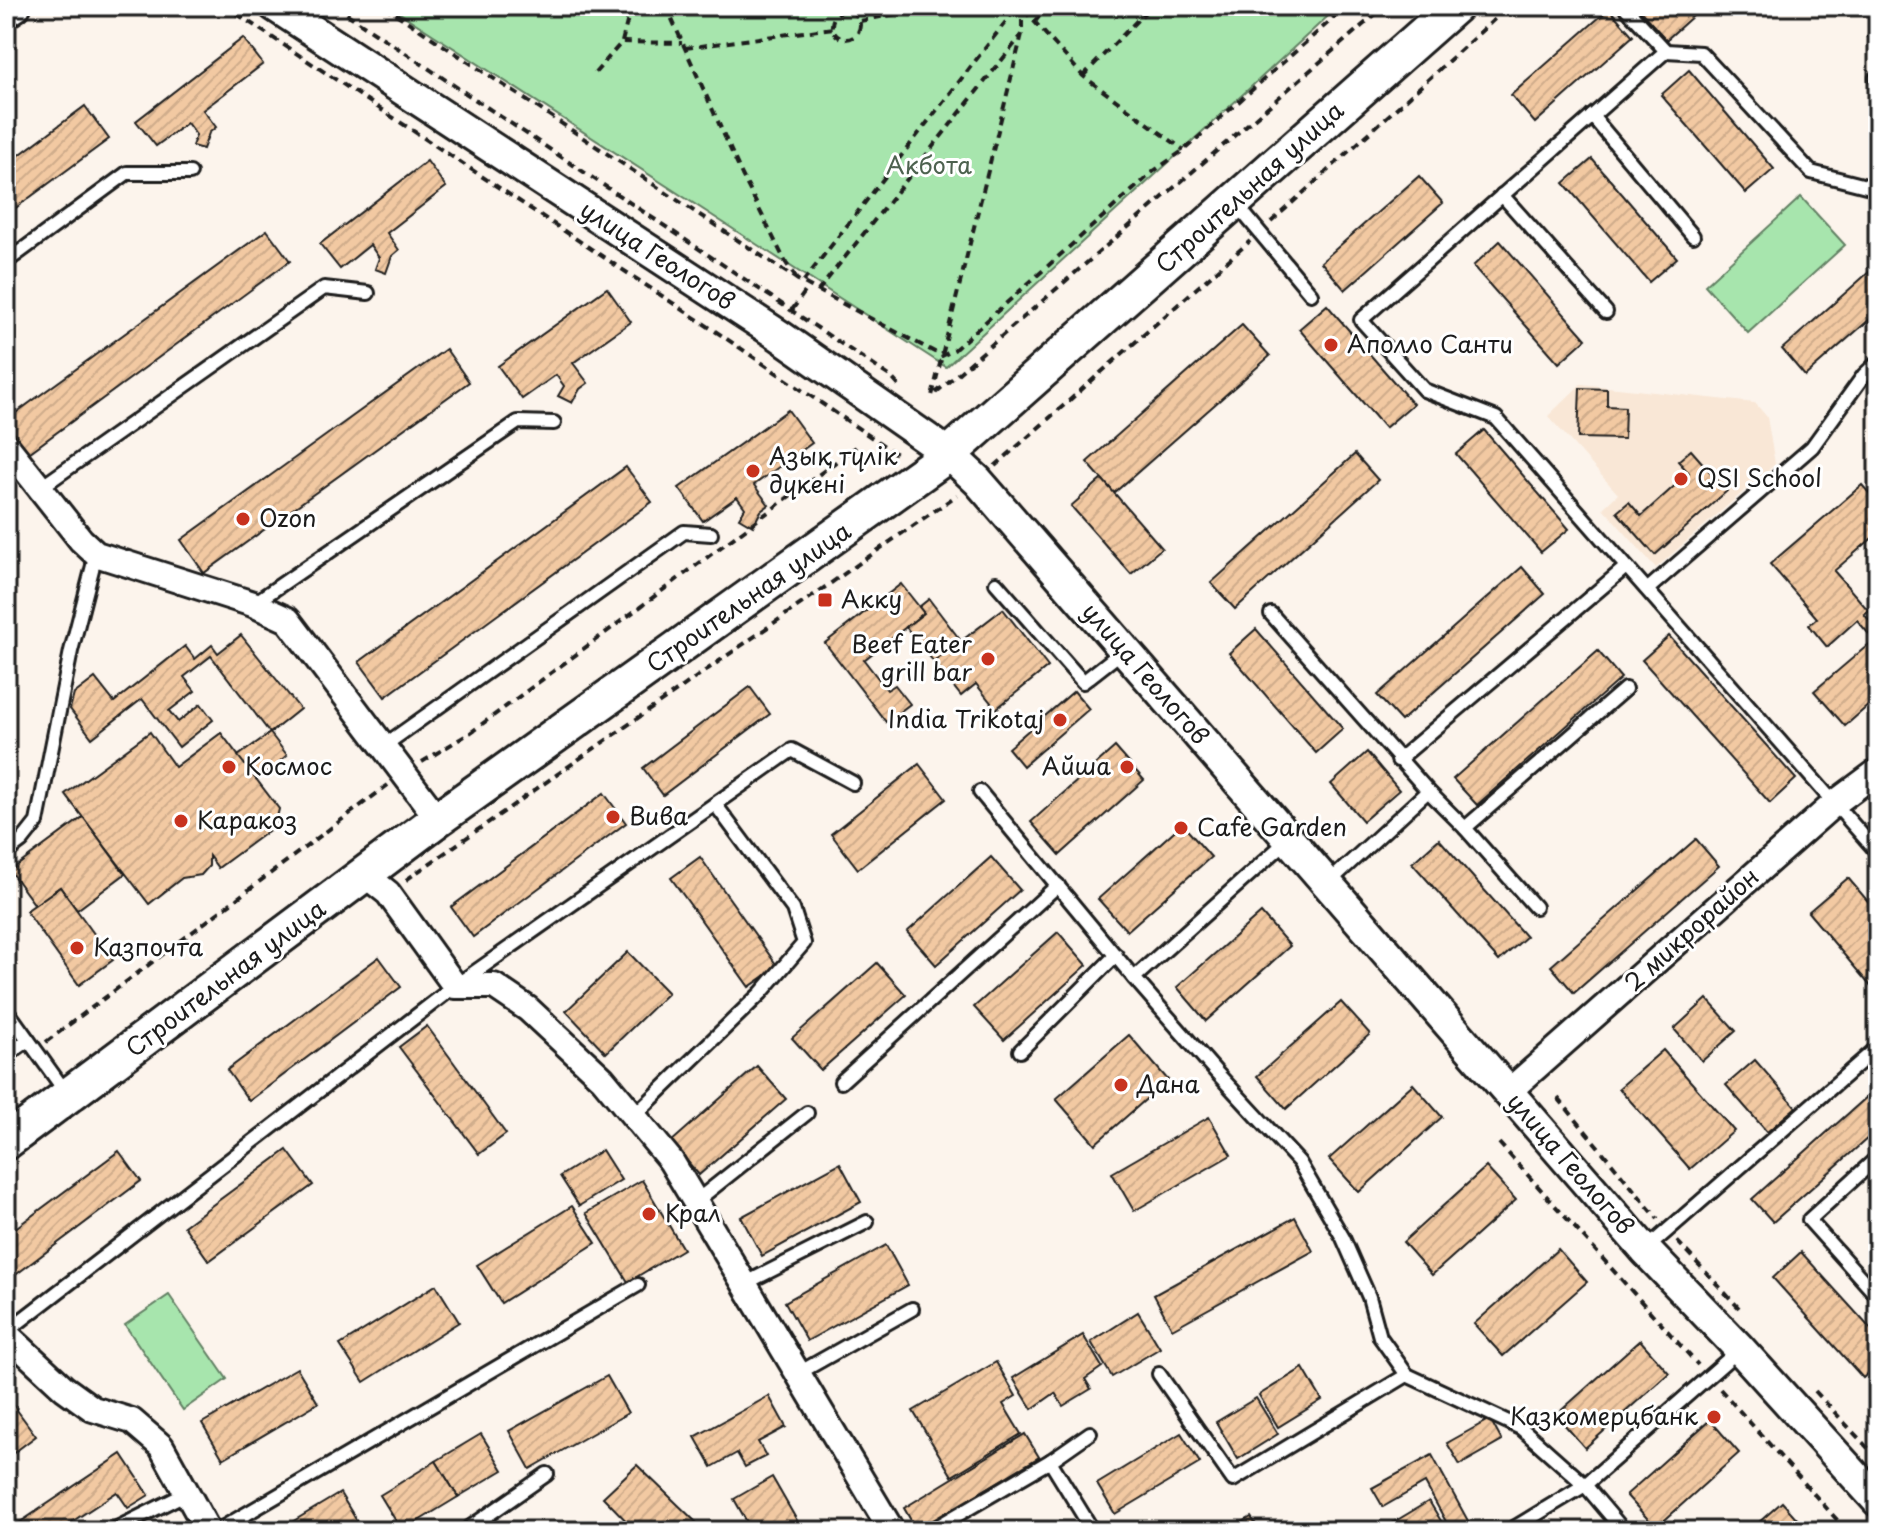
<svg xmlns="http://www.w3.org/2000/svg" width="1884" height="1537" font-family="'Playpen Sans',sans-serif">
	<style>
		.built { fill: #f9e7d6 }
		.green { fill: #a7e5ad; stroke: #628064; stroke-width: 2 }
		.building { fill: url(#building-hatch); stroke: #1c1c1c; stroke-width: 2 }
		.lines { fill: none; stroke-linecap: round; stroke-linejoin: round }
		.service-casing { stroke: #1c1c1c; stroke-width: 18 }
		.minor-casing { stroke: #1c1c1c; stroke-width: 30 }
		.tertiary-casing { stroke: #1c1c1c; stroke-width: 36 }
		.secondary-casing { stroke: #1c1c1c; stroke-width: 40 }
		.path { stroke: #1c1c1c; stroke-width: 4; stroke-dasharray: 8 6; stroke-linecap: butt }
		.service { stroke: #fff; stroke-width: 12 }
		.minor { stroke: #fff; stroke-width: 24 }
		.tertiary { stroke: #fff; stroke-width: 30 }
		.secondary { stroke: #fff; stroke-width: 34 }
		.poi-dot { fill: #c8321e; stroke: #fff; stroke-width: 3 }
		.labels { text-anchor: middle; stroke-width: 6; stroke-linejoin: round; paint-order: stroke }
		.park-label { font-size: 24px; fill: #4d624f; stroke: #fff }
		.street-label { font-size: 24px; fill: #1c1c1c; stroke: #fff }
		.poi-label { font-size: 24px; fill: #1c1c1c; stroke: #fff; text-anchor: start }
	</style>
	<defs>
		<pattern id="building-hatch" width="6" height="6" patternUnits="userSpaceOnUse" patternTransform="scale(2)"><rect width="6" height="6" fill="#f2c9a2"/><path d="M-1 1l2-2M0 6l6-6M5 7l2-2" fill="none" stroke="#cfac8b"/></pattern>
	</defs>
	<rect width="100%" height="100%" fill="#fcf4ec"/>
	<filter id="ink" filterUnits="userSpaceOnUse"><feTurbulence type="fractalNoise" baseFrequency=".0125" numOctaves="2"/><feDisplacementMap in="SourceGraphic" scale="16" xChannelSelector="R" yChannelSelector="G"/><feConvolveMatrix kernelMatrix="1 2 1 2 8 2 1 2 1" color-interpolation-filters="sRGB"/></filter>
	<g filter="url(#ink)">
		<polygon class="built" points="1581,384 1755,403 1767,417 1775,464 1656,568 1603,508 1618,494 1548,416"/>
		<g class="green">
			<polygon points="389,6 1339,6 946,367"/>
			<polygon points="1801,197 1845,245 1748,333 1705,285"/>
			<polygon points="169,1295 227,1379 183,1410 125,1325"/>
		</g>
		<g class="building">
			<polygon points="1636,6 1704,6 1666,40"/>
			<polygon points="1876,6 1878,6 1878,39 1868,37"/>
			<polygon points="1609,9 1633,36 1535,123 1511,95"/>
			<polygon points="243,38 263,64 203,110 216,127 209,133 203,149 192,146 196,135 187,123 156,146 136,121"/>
			<polygon points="1689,70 1774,169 1746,193 1661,95"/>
			<polygon points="85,106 109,139 6,215 6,165"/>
			<polygon points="1592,159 1677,258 1649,282 1564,183"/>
			<polygon points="427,161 446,187 387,233 399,250 392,256 386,273 375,269 379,258 370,245 340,269 320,244"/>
			<polygon points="1419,176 1443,203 1345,290 1321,262"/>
			<polygon points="267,230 290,261 26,455 6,428 6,420"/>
			<polygon points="1500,241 1586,339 1559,363 1473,266"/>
			<polygon points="1878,264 1878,312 1805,376 1782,349"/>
			<polygon points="607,288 631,322 573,363 588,383 580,389 572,403 558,396 564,386 556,375 522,399 498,366"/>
			<polygon points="1327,305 1413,404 1385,428 1299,329"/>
			<polygon points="1242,325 1270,356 1114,493 1087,462"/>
			<polygon points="446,349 469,382 204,573 181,540"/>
			<polygon points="1580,388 1607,389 1607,406 1625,407 1624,439 1578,438"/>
			<polygon points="788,410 812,443 754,485 769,505 761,511 753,526 739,518 745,508 737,497 703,521 679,488"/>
			<polygon points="1484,430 1569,529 1541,552 1456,454"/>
			<polygon points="1691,450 1727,491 1655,555 1617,512 1629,502 1641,516 1689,473 1678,461"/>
			<polygon points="1355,454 1378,480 1235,609 1211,583"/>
			<polygon points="626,467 652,502 385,697 359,662"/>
			<polygon points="1102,479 1162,548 1131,574 1071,506"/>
			<polygon points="1862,485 1878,503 1878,533 1834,571 1869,611 1864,614 1878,630 1878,697 1845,726 1814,691 1874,640 1857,620 1827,647 1809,625 1817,618 1770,564"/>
			<polygon points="1522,567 1545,594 1401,721 1377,695"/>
			<polygon points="901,584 924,613 864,660 887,690 895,685 910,704 886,722 825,643"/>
			<polygon points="929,599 961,641 934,662 906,627 924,613 919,607"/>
			<polygon points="1003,609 1048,667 996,709 976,684 961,696 934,662"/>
			<polygon points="1256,629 1343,729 1316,753 1229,653"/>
			<polygon points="241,635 300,709 270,733 211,656 184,677 195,691 169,711 178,722 201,704 213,720 179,747 142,699 92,738 70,709 74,694 95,678 114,702 185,646 195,659 212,645 218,653"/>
			<polygon points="1669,636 1796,779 1770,803 1642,660"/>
			<polygon points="1598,651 1621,678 1477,805 1453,779"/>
			<polygon points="750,687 770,714 663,795 643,768"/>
			<polygon points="1074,691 1089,709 1023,766 1008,748"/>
			<polygon points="150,732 175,767 221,733 279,809 275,826 218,868 209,856 209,866 201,875 182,878 149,904 65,794"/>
			<polygon points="270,733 287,755 279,762 275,771 265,772 256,779 238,756"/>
			<polygon points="1115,747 1144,780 1060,855 1031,822"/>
			<polygon points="1367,752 1399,790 1363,821 1331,784"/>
			<polygon points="919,764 946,799 858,869 831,834"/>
			<polygon points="604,793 626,823 473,937 451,907"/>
			<polygon points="83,817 125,874 77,910 60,887 35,905 10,871"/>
			<polygon points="1182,824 1211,857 1127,931 1098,899"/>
			<polygon points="1439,839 1526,937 1499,961 1412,863"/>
			<polygon points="1696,839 1719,866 1574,993 1551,966"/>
			<polygon points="700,857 778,967 749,987 671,878"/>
			<polygon points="991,857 1020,890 936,965 907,932"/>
			<polygon points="1848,878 1878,913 1878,995 1808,912"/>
			<polygon points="60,887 113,960 79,985 26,911"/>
			<polygon points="1261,913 1290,946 1206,1021 1177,987"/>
			<polygon points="1058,932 1087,965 1004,1040 974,1007"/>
			<polygon points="628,952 668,993 606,1053 566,1011"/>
			<polygon points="379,957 401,987 249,1101 227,1070"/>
			<polygon points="877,963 906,995 821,1070 792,1038"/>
			<polygon points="1707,999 1736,1031 1702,1061 1674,1029"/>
			<polygon points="1341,1002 1370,1034 1286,1109 1257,1076"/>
			<polygon points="427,1026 506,1134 479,1154 399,1047"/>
			<polygon points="1129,1035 1168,1080 1095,1144 1056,1099"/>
			<polygon points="1663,1050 1734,1131 1690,1169 1619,1088"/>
			<polygon points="1755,1060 1796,1107 1767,1132 1726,1085"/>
			<polygon points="757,1066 786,1099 699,1175 671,1142"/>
			<polygon points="1413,1084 1442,1117 1359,1192 1329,1159"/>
			<polygon points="1878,1087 1878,1129 1773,1222 1752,1199"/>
			<polygon points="1209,1117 1231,1155 1134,1211 1112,1173"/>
			<polygon points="287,1150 313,1185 209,1261 184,1226"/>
			<polygon points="602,1150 621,1180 579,1206 560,1176"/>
			<polygon points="119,1151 141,1181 6,1282 6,1235"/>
			<polygon points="840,1163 861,1202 762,1256 741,1217"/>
			<polygon points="1486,1167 1516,1200 1432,1275 1403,1242"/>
			<polygon points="642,1180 683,1249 628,1282 586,1213"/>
			<polygon points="572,1206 596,1243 501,1303 477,1265"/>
			<polygon points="1295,1217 1313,1251 1172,1329 1154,1295"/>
			<polygon points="886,1245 908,1285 807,1341 785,1302"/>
			<polygon points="1558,1249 1587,1282 1503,1356 1474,1324"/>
			<polygon points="1801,1252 1878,1337 1878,1365 1863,1378 1773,1278"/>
			<polygon points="436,1285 459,1322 364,1382 340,1345"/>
			<polygon points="1138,1312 1160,1348 1112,1377 1091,1342"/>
			<polygon points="1083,1335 1102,1367 1085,1379 1091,1389 1063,1406 1055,1393 1032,1409 1013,1378"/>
			<polygon points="1640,1340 1669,1373 1585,1448 1556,1415"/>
			<polygon points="996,1362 1016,1396 1003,1404 1021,1434 952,1476 913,1411"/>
			<polygon points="297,1368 318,1403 223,1459 202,1423"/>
			<polygon points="1303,1368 1322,1400 1278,1427 1259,1395"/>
			<polygon points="607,1376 628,1413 530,1469 509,1431"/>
			<polygon points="6,1395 36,1436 7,1458 6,1457"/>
			<polygon points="769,1396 786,1427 758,1442 766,1456 745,1467 737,1453 712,1467 695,1437"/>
			<polygon points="1256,1398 1278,1434 1238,1459 1216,1422"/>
			<polygon points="1490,1419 1502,1441 1460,1465 1447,1443"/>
			<polygon points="1710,1420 1739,1453 1656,1528 1626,1495"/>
			<polygon points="1181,1433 1200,1463 1115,1514 1097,1484"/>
			<polygon points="481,1434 503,1470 458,1497 436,1461"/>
			<polygon points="1025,1434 1039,1457 917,1531 904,1508"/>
			<polygon points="122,1454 149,1495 128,1508 117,1492 58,1531 7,1531"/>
			<polygon points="1432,1455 1473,1530 1472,1531 1451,1531 1425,1483 1383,1507 1372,1488"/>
			<polygon points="436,1461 458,1497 402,1531 380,1495"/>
			<polygon points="637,1465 702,1528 704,1531 636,1531 603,1497"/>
			<polygon points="772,1477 803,1531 752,1531 734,1499"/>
			<polygon points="340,1493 363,1531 277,1531"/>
			<polygon points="1429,1501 1447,1531 1379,1531"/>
			<polygon points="1782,1502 1808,1531 1749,1531"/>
			<polygon points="1251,1517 1260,1531 1228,1531"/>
		</g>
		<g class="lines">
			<defs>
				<g id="service">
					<polyline points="1624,6 1666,51 1701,53 1811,172 1878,189"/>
					<polyline points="1666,51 1361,320 1424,390 1496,418 1878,853"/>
					<polyline points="1876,78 1878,78"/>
					<polyline points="1592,116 1693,236"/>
					<polyline points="1502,195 1606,312"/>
					<polyline points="1236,204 1311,294"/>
					<polyline points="6,262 127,173 190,173"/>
					<polyline points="40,488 324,288 368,293"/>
					<polyline points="996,583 1083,682 1124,650"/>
					<polyline points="1648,589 1812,447 1864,375 1878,362"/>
					<polyline points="253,604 518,422 554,423"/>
					<polyline points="1271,614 1428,791 1328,883"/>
					<polyline points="382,747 684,532 711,534"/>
					<polyline points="1398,760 1626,567"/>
					<polyline points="1428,791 1465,828 1535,907"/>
					<polyline points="980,792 1134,978"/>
					<polyline points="1465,828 1625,689"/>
					<polyline points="1289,839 1134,978 1217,1073 1299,1162 1343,1238 1369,1297 1380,1337 1407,1375"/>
					<polyline points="6,853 22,841 37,822 71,651 96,554"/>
					<polyline points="6,1009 67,1094"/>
					<polyline points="1020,1051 1116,955"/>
					<polyline points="6,1056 28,1040"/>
					<polyline points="841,1082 1058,885"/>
					<polyline points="634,1116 761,993 804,943 793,909 715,804"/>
					<polyline points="1878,1157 1809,1220 1878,1297"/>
					<polyline points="695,1202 807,1113"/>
					<polyline points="1645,1250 1878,1047"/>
					<polyline points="744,1284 867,1222"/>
					<polyline points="6,1332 455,986 792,750 853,783"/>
					<polyline points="797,1374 912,1309"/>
					<polyline points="1159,1374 1233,1480 1407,1375 1521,1428 1585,1485 1740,1349"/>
					<polyline points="1050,1461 1093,1531"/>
					<polyline points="111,1531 187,1493"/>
					<polyline points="217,1531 638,1285"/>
					<polyline points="465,1531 547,1474"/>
					<polyline points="930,1531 1050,1461 1090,1433"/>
					<polyline points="1509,1531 1585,1485 1624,1531"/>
				</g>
				<g id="minor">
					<polyline points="6,445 81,540 96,554 253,604 288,620 438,819"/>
					<polyline points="364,874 388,893 455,986 494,986 528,1009 603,1079 671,1161 892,1531"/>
					<polyline points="1508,1092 1835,803 1878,771"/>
					<polyline points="6,1334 64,1388 93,1409 132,1421 161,1446 208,1531"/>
				</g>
				<g id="tertiary">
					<polyline points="275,6 780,336 949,454 978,481 1645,1250 1740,1349 1878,1501"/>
					<polyline points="6,12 15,6"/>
				</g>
				<polyline id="secondary" points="6,1142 438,819 949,454 1455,6"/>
			</defs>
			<use href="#service" class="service-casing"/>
			<use href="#minor" class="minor-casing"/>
			<use href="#tertiary" class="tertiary-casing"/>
			<use href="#secondary" class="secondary-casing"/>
			<g class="path">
				<polyline points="225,6 724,337 899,456"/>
				<polyline points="335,6 891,377 900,387"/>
				<polyline points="384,6 798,280 942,356 954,350 1154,171 1184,150 1347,6"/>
				<polyline points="666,6 742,175 786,263 796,278"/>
				<polyline points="1022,6 1022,34 932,396 1385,6"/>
				<polyline points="1024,10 1083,76 1184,150"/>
				<circle cx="846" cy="25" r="14"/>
				<polyline points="860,21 936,6"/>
				<polyline points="1035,22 1047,6"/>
				<polyline points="622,42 631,6"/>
				<polyline points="685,48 833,28"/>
				<polyline points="595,73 622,42 682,43"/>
				<polyline points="1083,76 1151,6"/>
				<polyline points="1271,222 1509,6"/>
				<polyline points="803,282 1018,6"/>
				<polyline points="818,291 1021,36"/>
				<polyline points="792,310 809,286"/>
				<polyline points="995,466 1250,241"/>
				<polyline points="422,762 470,733 856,447"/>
				<polyline points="406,880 957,495"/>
				<polyline points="46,1042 388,785"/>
				<polyline points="1558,1098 1658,1219"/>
				<polyline points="1499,1143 1698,1365"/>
				<polyline points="1677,1241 1739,1308"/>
				<polyline points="1720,1389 1847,1531"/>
				<polyline points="1815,1391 1878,1459"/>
			</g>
			<use href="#service" class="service"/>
			<use href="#minor" class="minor"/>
			<use href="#tertiary" class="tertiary"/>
			<use href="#secondary" class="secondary"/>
		</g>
	</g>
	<g class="poi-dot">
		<circle cx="1331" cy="345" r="8"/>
		<circle cx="753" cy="471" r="8"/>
		<circle cx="1681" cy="479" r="8"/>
		<circle cx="243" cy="519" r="8"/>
		<rect x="817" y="592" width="16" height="16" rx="4"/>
		<circle cx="988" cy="659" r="8"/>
		<circle cx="1060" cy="720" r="8"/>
		<circle cx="229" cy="767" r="8"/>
		<circle cx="1127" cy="767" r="8"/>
		<circle cx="613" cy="817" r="8"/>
		<circle cx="181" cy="821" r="8"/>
		<circle cx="1181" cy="828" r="8"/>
		<circle cx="77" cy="948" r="8"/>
		<circle cx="1121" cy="1085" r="8"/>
		<circle cx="649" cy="1214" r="8"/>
		<circle cx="1714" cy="1417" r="8"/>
	</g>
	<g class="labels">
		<g class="park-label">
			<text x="929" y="174">Акбота</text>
		</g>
		<g class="street-label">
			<text transform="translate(1250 188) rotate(-42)" y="8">Строительная улица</text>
			<text transform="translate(657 256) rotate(33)" y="8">улица Геологов</text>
			<text transform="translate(749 598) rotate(-35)" y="8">Строительная улица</text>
			<text transform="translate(1145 674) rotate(49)" y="8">улица Геологов</text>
			<text transform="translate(1692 930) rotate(-42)" y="8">2 микрорайон</text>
			<text transform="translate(226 979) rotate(-37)" y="8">Строительная улица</text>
			<text transform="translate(1570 1164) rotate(49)" y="8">улица Геологов</text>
		</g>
		<g class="poi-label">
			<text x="1347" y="353">Аполло Санти</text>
			<text x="769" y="465">Азық түлік<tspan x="769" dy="28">дүкені</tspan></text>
			<text x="1697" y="487">QSI School</text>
			<text x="259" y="527">Ozon</text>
			<text x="841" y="608">Акку</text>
			<text x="972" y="653" text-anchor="end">Beef Eater<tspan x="972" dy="28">grill bar</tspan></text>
			<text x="1044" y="728" text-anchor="end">India Trikotaj</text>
			<text x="245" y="775">Космос</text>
			<text x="1111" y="775" text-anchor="end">Айша</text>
			<text x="629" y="825">Вива</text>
			<text x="197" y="829">Каракоз</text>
			<text x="1197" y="836">Cafe Garden</text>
			<text x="93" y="956">Казпочта</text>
			<text x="1137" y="1093">Дана</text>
			<text x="665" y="1222">Крал</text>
			<text x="1698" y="1425" text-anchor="end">Казкомерцбанк</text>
		</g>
	</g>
	<rect width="1884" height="1537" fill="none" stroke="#fff" stroke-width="32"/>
	<rect x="16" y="16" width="1852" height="1505" fill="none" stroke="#1c1c1c" stroke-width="3" filter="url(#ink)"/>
</svg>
